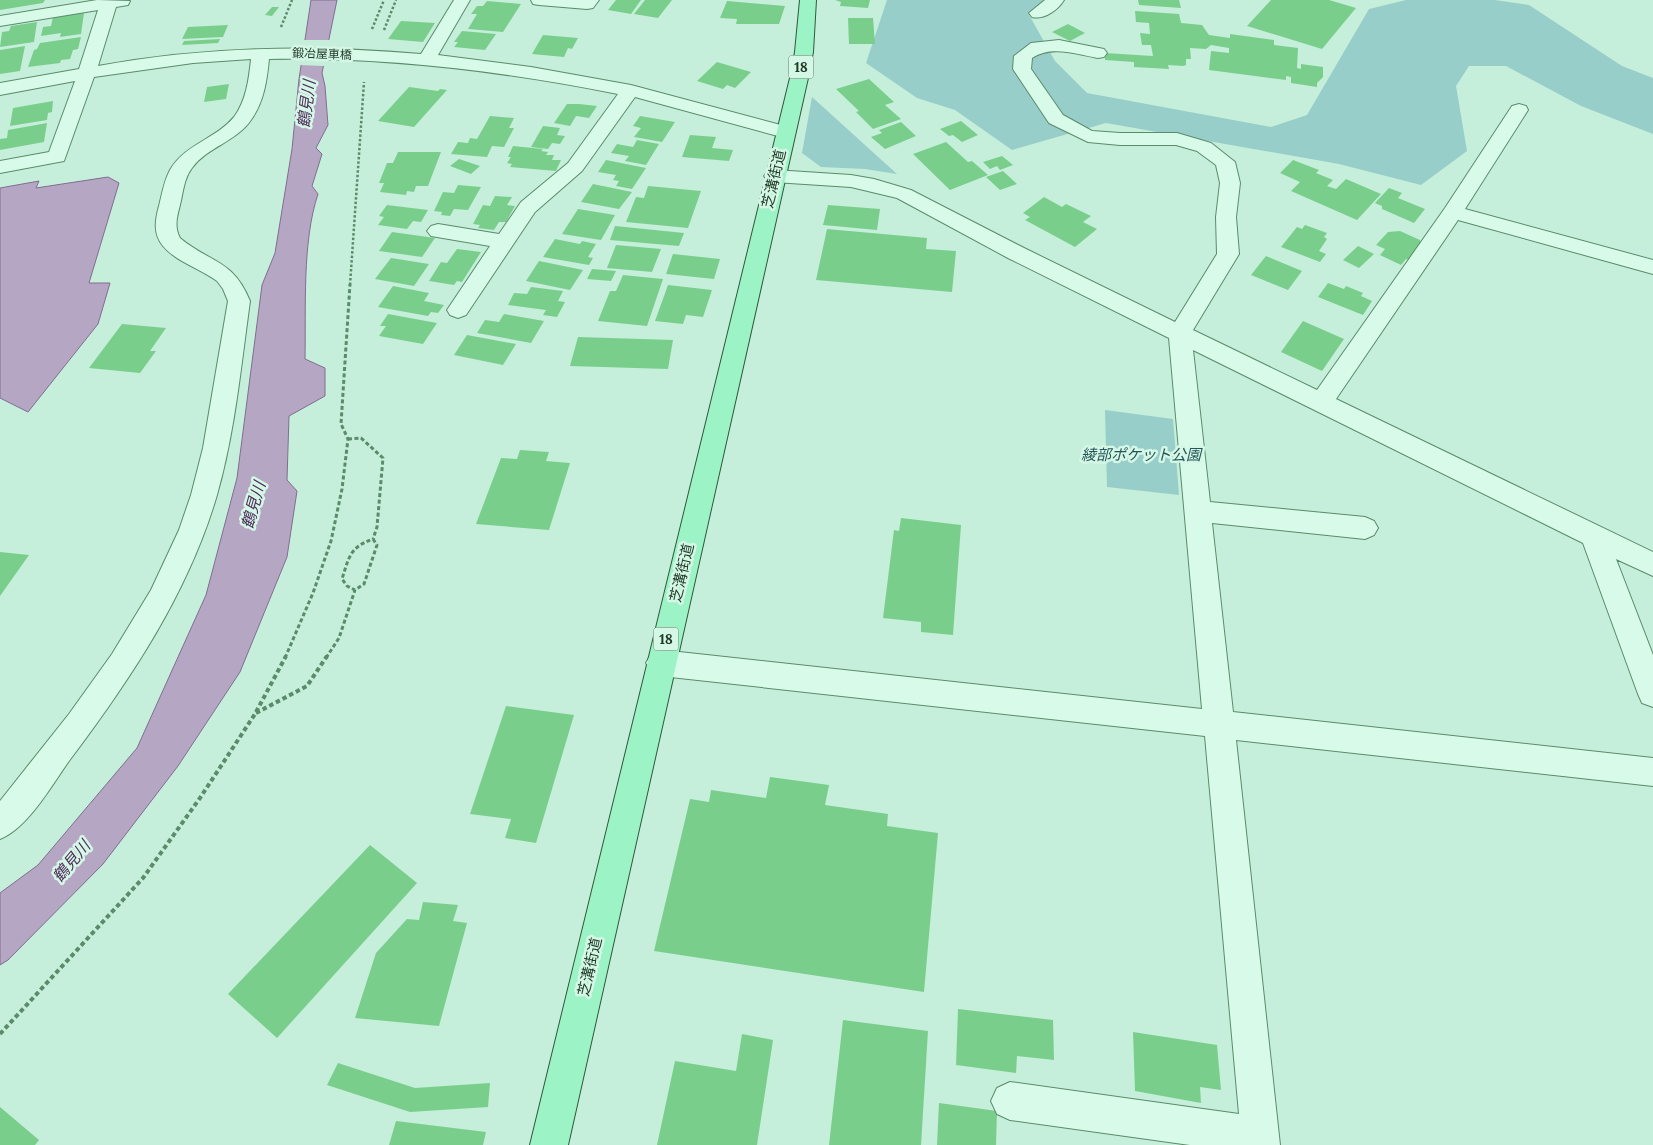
<svg xmlns="http://www.w3.org/2000/svg" width="1653" height="1145" font-family="Lora,'Noto Sans JP',serif">
	<style>
		.green { fill: #98cec9 }
		.water { fill: #b5a7c3; stroke: #816d91 }
		.pier { fill: #c5efda }
		.building { fill: #7ace8c }
		.lines { fill: none; stroke-linecap: round; stroke-linejoin: round }
		.minor-casing { stroke: #5a8b6a; stroke-width: 2 }
		.major-casing { stroke: #2e593a; stroke-width: 2 }
		.path-far2 { stroke: #5a8b6a; stroke-width: 2.5; stroke-dasharray: 2.5 2; stroke-linecap: butt }
		.path-far1 { stroke: #5a8b6a; stroke-width: 3; stroke-dasharray: 4 2.5; stroke-linecap: butt }
		.path { stroke: #5a8b6a; stroke-width: 4; stroke-dasharray: 4.5 3; stroke-linecap: butt }
		.minor { fill: #d8fae9; fill-rule: evenodd }
		.major { fill: #9cf3c6; fill-rule: evenodd }
		.labels { text-anchor: middle; stroke-width: 5; stroke-linejoin: round; paint-order: stroke }
		.far-street-label { font-size: 12px; fill: #1f3b26; stroke: #d5f7e6 }
		.shield { fill: #d5f7e6; stroke: #567360; stroke-width: 1 }
		.shield-label { font-size: 14px; font-weight: bold; fill: #1f3b26 }
		.street-label { font-size: 15px; fill: #1f3b26; stroke: #d5f7e6 }
		.park-label { font-size: 15px; font-style: italic; fill: #255558; stroke: #d5f7e6 }
		.water-label { font-size: 16px; font-style: italic; fill: #4f2d5b; stroke: #d5f7e6 }
	</style>
	<rect width="100%" height="100%" fill="#c5efda"/>
	<g class="green">
		<polygon points="887,0 1047,0 1028,13 1055,61 1087,93 1271,127 1307,115 1369,9 1406,0 1495,0 1529,5 1622,66 1653,78 1653,134 1581,106 1506,66 1469,66 1456,86 1467,151 1421,185 1339,164 1106,123 1012,150 955,110 917,98 866,63"/>
		<polygon points="812,97 897,174 865,169 821,167 802,153"/>
		<polygon points="1105,410 1173,419 1179,495 1107,487"/>
	</g>
	<g class="water">
		<path d="M 311,0 L 337,0 L 322,73 L 325,86 L 328,125 L 316,148 L 322,154 L 312,186 L 318,194 C 302,242 306,308 305,359 L 325,368 L 325,396 L 289,416 L 287,480 L 297,491 L 287,557 L 240,672 L 178,766 L 103,864 L 8,960 L 0,965 L 0,893 L 38,865 L 137,748 L 206,595 L 237,478 L 262,285 L 275,253 L 292,149 L 299,79 Z"/>
		<polygon points="108,177 119,183 89,283 110,283 98,324 28,412 0,398 0,188 39,181 36,188"/>
	</g>
	<polygon class="pier" points="302,40 331,40 325,66 299,65"/>
	<g class="building">
		<polygon points="0,0 45,0 43,3 0,10"/>
		<polygon points="616,0 641,0 631,14 608,10"/>
		<polygon points="645,0 672,0 658,18 634,14"/>
		<polygon points="835,0 870,0 868,8 840,6 841,2"/>
		<polygon points="1138,0 1179,0 1181,8 1139,5"/>
		<polygon points="1271,0 1329,0 1356,8 1322,49 1247,26"/>
		<polygon points="487,1 521,4 503,32 468,29 477,14 471,14 477,6 483,6"/>
		<polygon points="727,1 785,6 779,24 736,24 737,19 720,18"/>
		<polygon points="272,7 279,7 272,16 265,15"/>
		<polygon points="1135,11 1179,14 1181,23 1202,25 1209,35 1230,38 1230,34 1274,40 1274,45 1298,48 1297,68 1301,69 1301,64 1323,67 1323,77 1317,83 1317,87 1291,83 1291,77 1286,76 1286,80 1209,70 1211,51 1229,53 1229,48 1211,45 1206,49 1190,48 1191,59 1186,59 1186,65 1183,66 1168,65 1169,69 1134,67 1134,62 1105,60 1105,53 1153,56 1151,45 1142,45 1140,33 1150,34 1149,23 1136,22"/>
		<polygon points="84,13 81,34 60,37 61,33 41,36 43,27 51,26 53,17"/>
		<polygon points="848,18 873,18 875,44 849,44"/>
		<polygon points="401,21 435,23 423,42 388,39"/>
		<polygon points="37,22 34,42 0,47 2,32 9,31 11,26"/>
		<polygon points="1068,24 1085,33 1070,41 1052,32"/>
		<polygon points="228,25 223,37 182,39 188,27"/>
		<polygon points="462,31 496,34 485,50 454,47 458,42 454,42"/>
		<polygon points="543,35 578,38 572,49 568,48 564,57 532,54"/>
		<polygon points="81,37 78,49 73,50 70,59 61,60 60,63 28,67 34,50 37,49 40,43"/>
		<polygon points="220,39 218,43 182,45 184,41"/>
		<polygon points="25,46 20,71 0,74 0,50"/>
		<polygon points="717,62 751,72 735,88 727,85 723,89 697,81"/>
		<polygon points="869,79 894,102 885,105 901,119 873,129 856,112 859,111 836,89"/>
		<polygon points="229,84 226,99 204,102 207,87"/>
		<polygon points="409,87 438,91 440,89 447,90 414,127 378,121"/>
		<polygon points="53,101 52,112 48,113 47,120 10,126 13,108"/>
		<polygon points="567,104 579,104 597,106 589,118 576,116 570,126 554,123"/>
		<polygon points="490,116 514,118 509,128 514,128 504,147 492,146 487,157 451,154 458,142 468,143 470,138 477,139"/>
		<polygon points="640,116 675,122 662,142 634,137 641,128 633,126"/>
		<polygon points="961,121 978,135 962,142 953,135 949,136 940,129"/>
		<polygon points="901,122 916,136 885,149 871,137 882,133 879,130"/>
		<polygon points="47,123 44,142 0,150 0,139 7,138 8,130"/>
		<polygon points="543,126 560,128 557,135 565,136 560,144 552,143 548,149 531,147"/>
		<polygon points="690,135 716,137 712,148 733,150 729,161 682,157"/>
		<polygon points="637,140 659,144 646,165 625,161 629,156 611,153 617,144 633,147"/>
		<polygon points="946,142 968,162 972,161 988,175 950,190 913,154"/>
		<polygon points="513,146 543,149 541,151 548,152 546,155 554,155 552,160 561,160 556,171 510,167 512,164 507,163 511,157 508,157"/>
		<polygon points="398,152 441,152 428,186 416,186 414,192 407,191 406,195 380,192 384,183 379,183 387,163 393,163"/>
		<polygon points="1002,156 1013,165 1000,170 997,166 990,169 983,162"/>
		<polygon points="459,159 480,166 471,174 450,166"/>
		<polygon points="606,160 646,168 632,189 616,186 619,181 613,180 616,175 598,172"/>
		<polygon points="1293,160 1319,170 1316,173 1333,180 1327,186 1336,189 1346,179 1381,194 1357,220 1291,191 1300,182 1280,173"/>
		<polygon points="1003,171 1017,184 1000,190 986,177"/>
		<polygon points="593,184 632,192 619,209 581,202"/>
		<polygon points="458,185 481,187 468,210 454,209 450,216 441,215 442,212 434,211 443,192 454,193"/>
		<polygon points="648,186 701,191 688,228 626,222 636,197 644,198"/>
		<polygon points="1389,188 1402,193 1398,198 1425,209 1414,223 1382,209 1382,206 1375,203"/>
		<polygon points="495,196 512,197 507,205 515,206 506,222 499,222 494,230 478,228 480,225 473,224 483,205 490,206"/>
		<polygon points="1044,197 1062,207 1066,204 1091,216 1083,222 1097,229 1075,247 1025,220 1030,217 1023,213"/>
		<polygon points="387,205 428,210 421,222 413,221 407,229 378,225 384,217 379,216"/>
		<polygon points="828,205 880,209 877,230 823,225"/>
		<polygon points="578,209 615,215 601,240 562,234"/>
		<polygon points="1305,225 1327,233 1324,237 1327,239 1319,251 1326,254 1320,262 1281,247 1297,227 1302,229"/>
		<polygon points="615,226 684,233 679,246 610,240"/>
		<polygon points="827,229 927,238 926,249 956,251 952,292 816,280"/>
		<polygon points="1400,231 1420,240 1421,248 1409,260 1406,259 1401,265 1380,255 1385,249 1376,245 1388,232"/>
		<polygon points="392,232 435,238 422,257 379,251"/>
		<polygon points="555,239 580,244 582,241 596,244 588,257 593,258 589,265 543,257"/>
		<polygon points="616,245 661,249 652,272 607,268"/>
		<polygon points="1358,246 1374,254 1359,268 1343,260"/>
		<polygon points="457,249 481,252 462,282 457,281 454,285 429,281 441,262 447,263"/>
		<polygon points="673,254 720,259 714,279 666,274"/>
		<polygon points="1266,256 1302,271 1288,290 1251,275"/>
		<polygon points="391,258 429,264 414,286 375,279"/>
		<polygon points="539,261 583,270 570,290 526,281"/>
		<polygon points="592,269 616,271 611,281 587,279"/>
		<polygon points="623,275 663,279 647,326 598,321 610,291 616,291"/>
		<polygon points="1328,283 1344,289 1346,286 1363,293 1361,296 1372,301 1363,315 1318,297"/>
		<polygon points="668,285 712,290 703,317 686,315 683,324 655,321"/>
		<polygon points="393,286 429,293 424,301 444,305 438,313 431,312 428,316 378,307"/>
		<polygon points="531,287 563,291 558,301 565,302 557,317 543,315 546,310 508,305 514,293 527,294"/>
		<polygon points="388,314 437,323 423,344 379,336 386,326 380,326"/>
		<polygon points="504,314 544,321 531,343 477,333 485,320 499,322"/>
		<polygon points="1303,321 1344,339 1322,371 1281,352"/>
		<polygon points="122,324 166,328 150,351 156,351 140,373 89,368"/>
		<polygon points="467,335 516,344 503,365 454,355"/>
		<polygon points="578,337 673,340 668,369 570,366"/>
		<polygon points="520,450 549,452 546,461 570,463 549,530 476,524 501,458 517,459"/>
		<polygon points="901,518 961,525 953,635 921,632 921,622 883,618 894,530 899,531"/>
		<polygon points="0,552 29,555 0,596"/>
		<polygon points="506,706 574,715 536,843 505,838 511,819 470,814"/>
		<polygon points="770,777 829,785 825,805 888,814 887,826 938,833 924,992 654,951 690,799 709,802 711,790 766,798"/>
		<polygon points="370,845 417,883 277,1038 228,994"/>
		<polygon points="423,902 458,905 453,921 467,923 439,1026 355,1018 376,953 407,919 419,920"/>
		<polygon points="958,1009 1053,1020 1054,1060 1017,1056 1016,1073 956,1065"/>
		<polygon points="843,1020 928,1031 921,1145 829,1145"/>
		<polygon points="1133,1032 1217,1045 1221,1090 1200,1087 1201,1103 1135,1091"/>
		<polygon points="742,1034 773,1040 757,1145 657,1145 675,1061 736,1071"/>
		<polygon points="338,1063 415,1088 490,1083 488,1107 410,1112 327,1085"/>
		<polygon points="939,1103 997,1111 996,1145 937,1145"/>
		<polygon points="0,1107 39,1140 35,1145 0,1145"/>
		<polygon points="396,1121 486,1132 483,1145 389,1145"/>
	</g>
	<g class="lines">
		<defs>
			<g id="minor">
				<path d="M 97,0 L 130,1 L 128,5 L 116,7 L 98,66 C 207,46 311,45 421,54 L 454,0 L 470,0 L 438,55 L 531,67 L 631,85 L 792,128 L 795,132 L 792,136 L 785,138 L 635,97 L 582,171 L 535,212 L 466,315 L 458,318 L 450,315 L 447,310 L 490,246 L 431,236 L 427,231 L 431,226 L 438,224 L 499,234 L 521,202 L 568,163 L 618,94 C 503,71 387,57 269,59 C 267,80 264,102 251,120 C 236,142 207,147 192,168 C 184,178 183,193 180,205 C 177,216 174,227 180,238 C 210,263 233,259 250,301 C 241,366 235,432 217,495 C 188,594 130,680 69,761 C 52,785 27,829 0,839 L 0,801 L 69,714 L 112,654 L 151,590 L 179,530 L 191,495 L 203,448 L 228,301 L 223,289 L 217,281 C 201,269 175,261 163,246 C 153,234 155,220 159,206 C 162,194 164,181 170,170 C 185,144 216,139 234,117 C 246,101 249,79 251,59 L 193,63 L 94,77 L 64,161 L 0,173 L 0,161 L 49,152 L 75,81 L 0,95 L 0,83 L 79,69 L 98,10 L 0,26 L 0,16 Z"/>
				<polygon points="531,0 599,0 593,8 587,9 539,5 533,4"/>
				<path d="M 1045,0 L 1064,0 C 1058,10 1044,20 1032,17 L 1029,13 Z"/>
				<path d="M 1059,40 L 1104,49 L 1107,53 L 1104,57 L 1098,58 C 1075,54 1052,45 1032,58 L 1031,69 L 1063,115 L 1092,131 L 1120,133 L 1177,133 L 1211,143 L 1235,162 L 1240,183 L 1236,217 L 1239,254 L 1193,330 L 1317,390 L 1445,208 L 1512,106 L 1519,104 L 1526,106 L 1528,110 L 1465,209 L 1653,260 L 1653,274 L 1458,220 L 1336,399 L 1653,552 L 1653,576 L 1616,559 L 1653,655 L 1653,707 L 1642,703 L 1638,694 L 1583,543 L 1193,350 L 1210,502 L 1365,517 L 1374,521 L 1378,528 L 1374,535 L 1365,539 L 1212,523 L 1233,712 L 1653,758 L 1653,786 L 1236,740 L 1280,1145 L 1190,1145 L 1010,1120 L 997,1114 L 991,1101 L 997,1088 L 1010,1082 L 1239,1114 L 1205,736 L 661,676 L 651,672 L 646,663 L 651,654 L 661,650 L 1202,709 L 1169,338 L 1008,258 L 897,198 L 851,187 L 774,182 L 767,180 L 764,176 L 767,172 L 774,170 L 851,175 L 874,179 L 911,190 L 1024,248 L 1175,322 L 1217,254 L 1216,217 L 1220,183 L 1216,165 L 1197,151 L 1176,145 L 1120,145 L 1088,142 L 1049,123 L 1013,69 L 1014,56 L 1031,43 Z"/>
			</g>
			<polygon id="major" points="800,0 816,0 813,52 808,78 568,1145 530,1145 790,78 795,52"/>
		</defs>
		<use href="#minor" class="minor-casing"/>
		<use href="#major" class="major-casing"/>
		<g class="path-far2">
			<polyline points="281,27 292,0"/>
			<polyline points="372,29 384,0"/>
			<polyline points="384,30 396,0"/>
			<polyline points="350,285 364,82"/>
		</g>
		<g class="path-far1">
			<polyline points="348,439 361,438 383,458 377,527 373,539"/>
			<path d="M 373,539 L 377,545 L 364,584 L 355,590 L 347,586 L 342,579 C 349,557 350,547 373,539 Z"/>
			<polyline points="285,658 313,593 331,541 342,489 348,439 341,424 350,284"/>
			<polyline points="326,658 339,638 355,590"/>
		</g>
		<g class="path">
			<polyline points="256,713 307,686 327,656"/>
			<polyline points="0,1034 143,878 200,798 255,714 286,656"/>
		</g>
		<use href="#minor" class="minor"/>
		<use href="#major" class="major"/>
	</g>
	<g class="labels">
		<g class="far-street-label">
			<text transform="translate(322 54) rotate(2)" y="4">鍛冶屋車橋</text>
		</g>
		<g class="shield">
			<rect x="788.5" y="55.5" width="25" height="23" rx="4"/>
			<rect x="653.5" y="627.5" width="25" height="23" rx="4"/>
		</g>
		<g class="shield-label">
			<text x="801" y="72">18</text>
			<text x="666" y="644">18</text>
		</g>
		<g class="street-label">
			<text transform="translate(774 179) rotate(-77)" y="5">芝溝街道</text>
			<text transform="translate(682 573) rotate(-77)" y="5">芝溝街道</text>
			<text transform="translate(590 967) rotate(-77)" y="5">芝溝街道</text>
		</g>
		<g class="park-label">
			<text x="1141" y="460">綾部ポケット公園</text>
		</g>
		<g class="water-label">
			<text transform="translate(306 104) rotate(-83)" y="6">鶴見川</text>
			<text transform="translate(253 505) rotate(-74)" y="6">鶴見川</text>
			<text transform="translate(71 861) rotate(-50)" y="6">鶴見川</text>
		</g>
	</g>
</svg>
